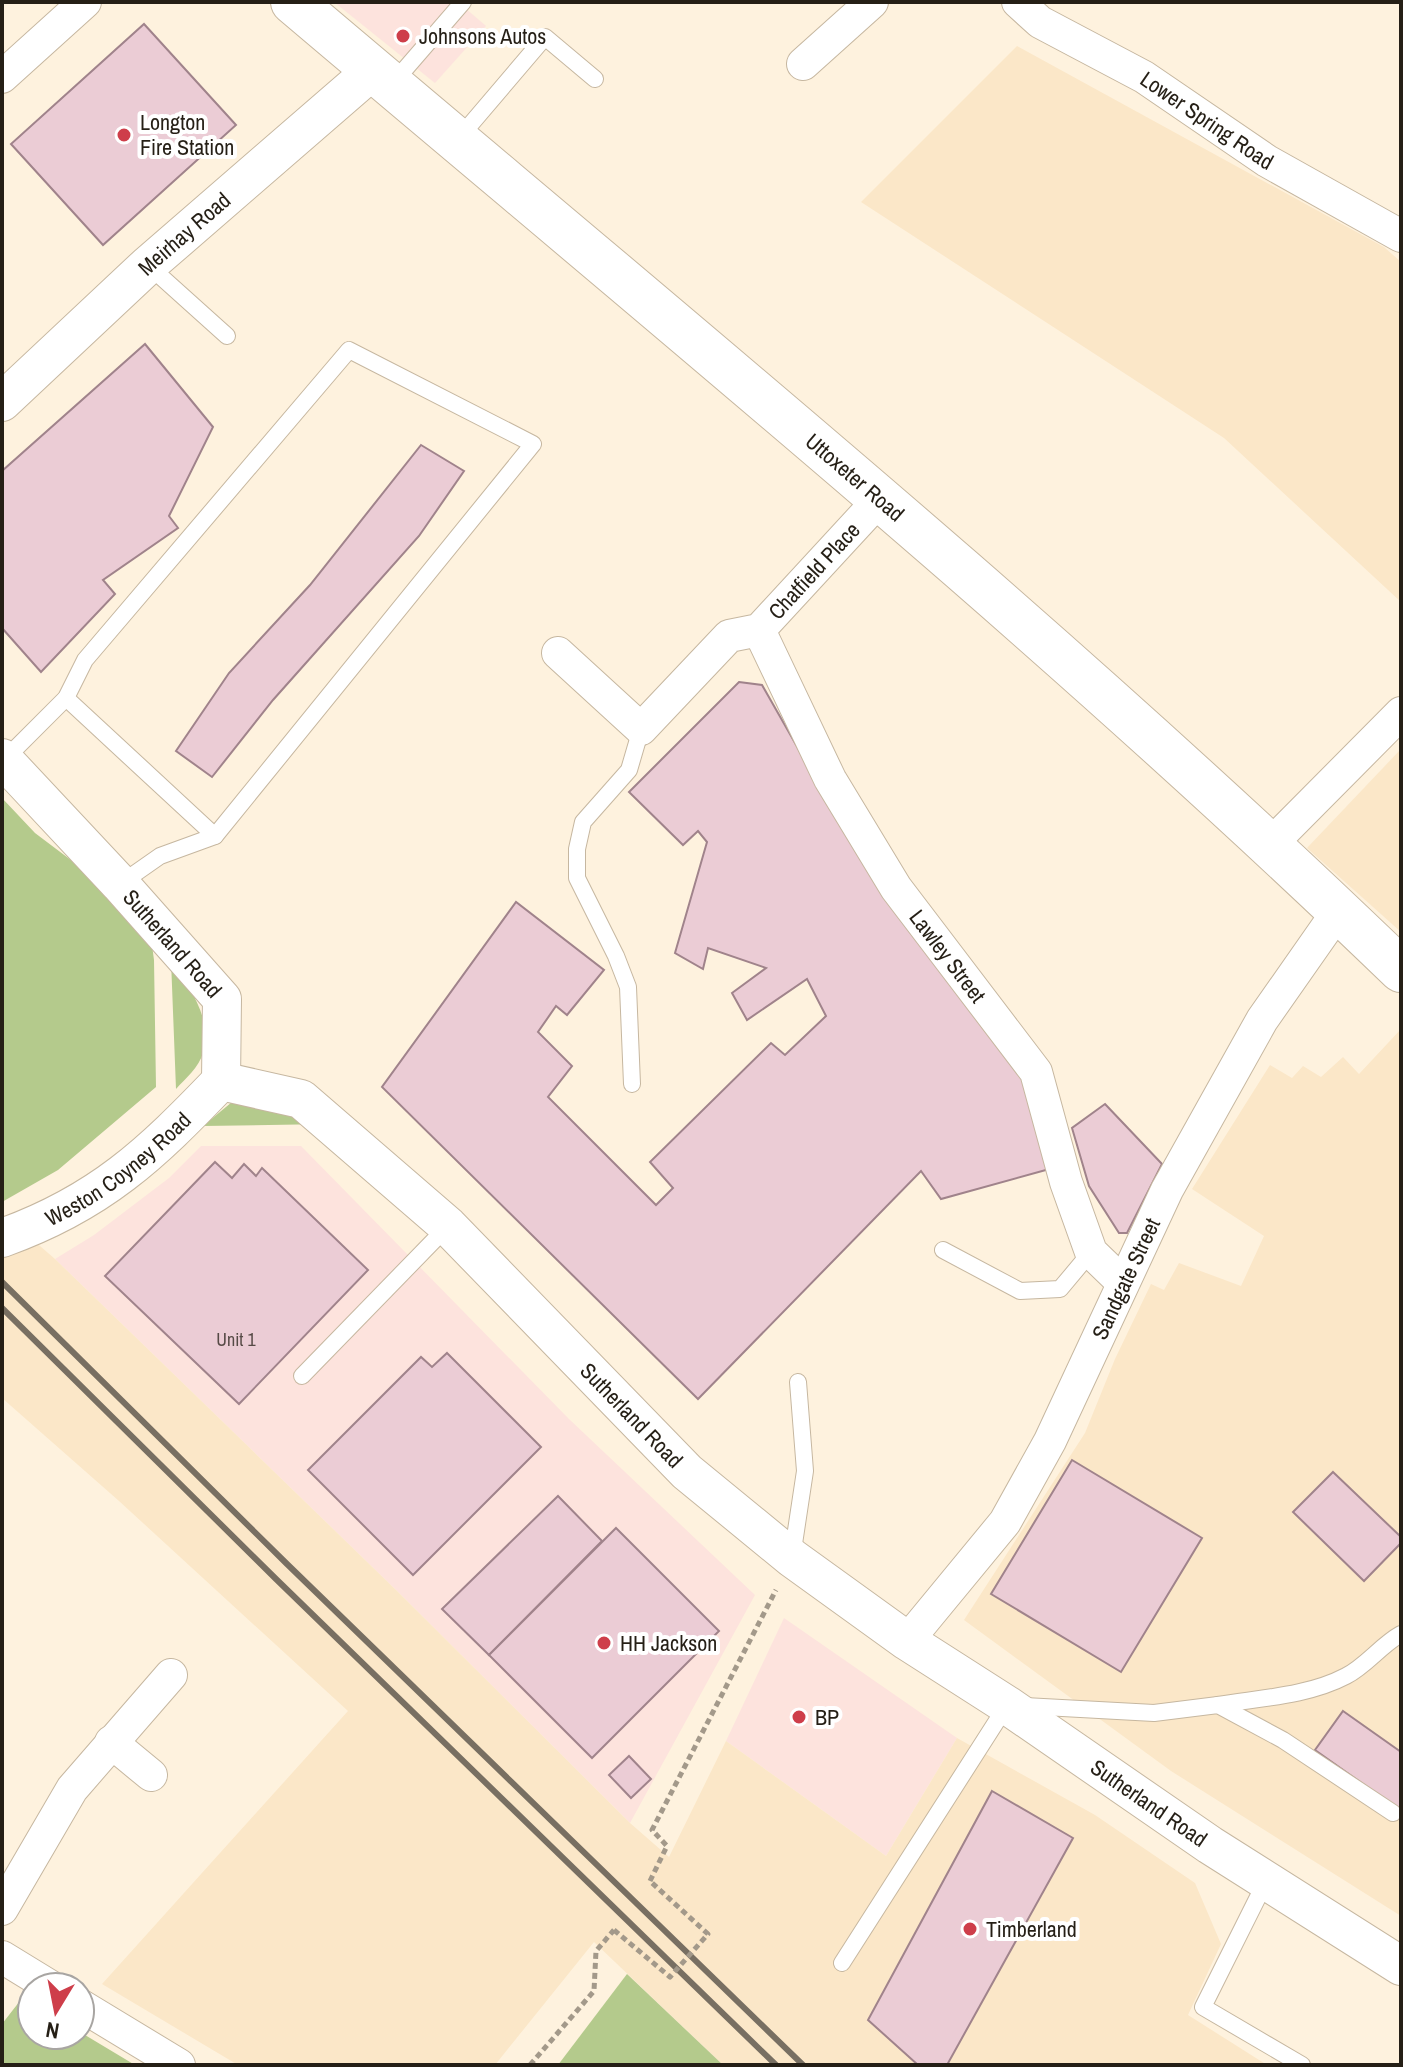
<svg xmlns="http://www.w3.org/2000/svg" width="1403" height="2067" font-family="'Archivo Narrow',sans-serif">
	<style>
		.commercial { fill: #fde3dd }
		.built { fill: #fbe7c8 }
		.green { fill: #b4ca8c }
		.building { fill: #ebccd5; stroke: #a0838b; stroke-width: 2 }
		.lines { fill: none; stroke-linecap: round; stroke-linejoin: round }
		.service-casing { stroke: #c6b7a0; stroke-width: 18 }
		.minor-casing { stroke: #c6b7a0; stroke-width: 34 }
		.tertiary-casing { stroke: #c6b7a0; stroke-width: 40 }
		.primary-casing { stroke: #c6b7a0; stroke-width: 46 }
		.path { stroke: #a3998a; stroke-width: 5; stroke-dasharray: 6 4; stroke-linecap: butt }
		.service { stroke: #fff; stroke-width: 16 }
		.minor { stroke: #fff; stroke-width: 32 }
		.tertiary { stroke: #fff; stroke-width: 38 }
		.primary { stroke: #fff; stroke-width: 44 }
		.rail { stroke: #786f62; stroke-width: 6 }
		.path-bridge { stroke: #a3998a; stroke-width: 5; stroke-dasharray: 6 4; stroke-linecap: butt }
		.poi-dot { fill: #ce3e4a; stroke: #fff; stroke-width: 3 }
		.labels { text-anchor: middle; stroke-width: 8; stroke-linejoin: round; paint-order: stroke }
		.number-label { font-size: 18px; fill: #564a46 }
		.poi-label { font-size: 22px; fill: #251f16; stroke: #fff; text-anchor: start }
		.street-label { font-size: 22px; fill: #251f16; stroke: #fff }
	</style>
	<rect width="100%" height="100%" fill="#fef2de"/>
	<g class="commercial">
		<polygon points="334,2 458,2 486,26 435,83"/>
		<polygon points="201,1146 301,1146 569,1419 755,1595 630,1823 396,1590 55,1259 94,1235 169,1178"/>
		<polygon points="784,1618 957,1738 886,1856 726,1741"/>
	</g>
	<g class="built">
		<polygon points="1017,46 1384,247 1401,262 1401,602 1224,438 861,202"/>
		<polygon points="1401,749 1401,932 1307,848"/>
		<polygon points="1401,1029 1401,1916 1171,1771 964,1620 1085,1433 1115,1359 1151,1284 1164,1290 1179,1263 1241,1286 1264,1236 1192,1189 1270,1065 1292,1078 1303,1066 1321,1077 1343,1057 1359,1074"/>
		<polygon points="2,1213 55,1259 396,1590 630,1823 669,1857 726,1741 886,1856 957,1738 1095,1815 1195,1883 1221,1944 1188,2015 1267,2065 723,2065 594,1942 495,2065 238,2065 102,1984 348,1711 119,1501 2,1398"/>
	</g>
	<g class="green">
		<polygon points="2,798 35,833 92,876 151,938 154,960 156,1087 58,1170 2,1202"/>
		<path d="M 171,960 C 188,985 214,1020 203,1053 C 199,1067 186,1078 176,1089 Z"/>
		<polygon points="232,1102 328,1124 203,1126"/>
		<polygon points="627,1974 723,2065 558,2065"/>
		<polygon points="23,1997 32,2003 32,2035 80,2035 80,2032 135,2065 2,2065 2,2024"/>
	</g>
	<g class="building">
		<polygon points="144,24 236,125 103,245 11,144"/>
		<polygon points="145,344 213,427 169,516 178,528 103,580 115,594 41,672 2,628 2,471"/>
		<polygon points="421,445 464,471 419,536 273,700 212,777 176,751 229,673 310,585"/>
		<polygon points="739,682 762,685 852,843 1021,1072 1053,1168 941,1199 921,1171 698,1399 382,1087 516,902 604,970 567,1015 556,1006 538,1032 572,1066 548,1097 656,1205 673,1188 650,1162 771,1043 785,1055 826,1016 807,979 747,1020 732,993 766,968 708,948 703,969 675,953 707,842 698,831 683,845 629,792"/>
		<polygon points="1105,1104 1162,1164 1127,1233 1119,1233 1089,1186 1072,1128"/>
		<polygon points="215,1162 232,1178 244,1164 256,1176 262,1168 368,1270 239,1404 105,1276"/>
		<polygon points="447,1353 541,1447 413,1575 308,1470 421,1357 432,1367"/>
		<polygon points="1072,1460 1202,1538 1121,1672 991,1594"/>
		<polygon points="1333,1472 1401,1537 1401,1543 1364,1581 1293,1512"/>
		<polygon points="558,1496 602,1541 489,1655 442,1609"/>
		<polygon points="616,1528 719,1631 592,1758 489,1655"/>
		<polygon points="1343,1711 1401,1752 1401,1811 1315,1750"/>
		<polygon points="629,1756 651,1779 631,1798 609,1775"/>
		<polygon points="992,1791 1073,1838 947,2065 918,2065 868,2020"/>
	</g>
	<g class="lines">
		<defs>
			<g id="service">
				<polyline points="393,83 463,2"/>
				<polyline points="459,138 545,37 595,79"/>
				<polyline points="148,265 227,336"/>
				<polyline points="66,698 215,836"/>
				<polyline points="4,760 66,698 85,660 349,350 533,444 215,836 160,856 120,884"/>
				<polyline points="632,1084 628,987 616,956 577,878 577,849 583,822 629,770 641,729"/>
				<polyline points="943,1250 1020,1291 1060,1289 1091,1252"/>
				<polyline points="302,1376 448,1226"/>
				<polyline points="792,1557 805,1471 798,1382"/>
				<path d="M 1218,1705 C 1260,1698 1308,1696 1346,1676 C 1366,1666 1381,1645 1401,1634"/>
				<polyline points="1266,1881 1203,2007 1302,2065"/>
				<polyline points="842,1963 1007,1705 1154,1713 1218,1705 1283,1740 1393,1813"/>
			</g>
			<g id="minor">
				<path id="s1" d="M 1018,2 L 1040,22 L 1144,77 L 1267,161 L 1401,236"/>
				<polyline points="803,64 872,2"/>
				<polyline points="2,77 85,2"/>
				<path id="s2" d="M 759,630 L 830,779 L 896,888 L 1036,1072 L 1066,1182 L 1091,1252 L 1122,1282"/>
				<path id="s3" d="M 558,653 L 641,729 L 729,636 L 759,630 L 879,500"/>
				<polyline points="1269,846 1401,713"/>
				<path id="s4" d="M 907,1641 L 1005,1522 L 1050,1441 L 1167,1190 L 1262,1020 L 1339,910"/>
				<polyline points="111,1742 151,1775"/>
				<polyline points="2,1909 72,1789 171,1675"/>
				<polyline points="2,1957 51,1987"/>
				<polyline points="80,2005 179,2065"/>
			</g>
			<g id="tertiary">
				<path id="s5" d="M 2,402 L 148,265 L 373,70"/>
				<path id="s6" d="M 2,758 L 120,884 L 222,999 L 221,1081"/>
				<path id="s7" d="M 221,1081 L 301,1099 L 448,1226 L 687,1472 L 792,1558 L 907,1641 L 1007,1705 L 1210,1845 L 1401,1966"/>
				<path id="s8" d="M 2,1238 C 100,1203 151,1154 221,1081"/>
			</g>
			<g id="primary">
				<path id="s9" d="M 293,2 C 667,319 1048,629 1401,970"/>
			</g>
		</defs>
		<use href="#service" class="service-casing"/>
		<use href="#minor" class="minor-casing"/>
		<use href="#tertiary" class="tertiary-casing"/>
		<use href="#primary" class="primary-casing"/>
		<g class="path">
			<polyline points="650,1881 667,1846 652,1830 776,1590"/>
			<polyline points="530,2065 594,1991 596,1951 614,1930"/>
		</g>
		<use href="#service" class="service"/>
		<use href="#minor" class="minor"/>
		<use href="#tertiary" class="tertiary"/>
		<use href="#primary" class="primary"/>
		<g class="rail">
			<polyline points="2,1282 287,1564 803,2065"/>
			<polyline points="2,1308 276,1579 776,2065"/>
		</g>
		<polyline class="path-bridge" points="614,1930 670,1977 708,1934 650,1881"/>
	</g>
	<g class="poi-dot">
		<circle cx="403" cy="36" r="8"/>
		<circle cx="124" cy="135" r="8"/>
		<circle cx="604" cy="1643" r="8"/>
		<circle cx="799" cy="1717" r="8"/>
		<circle cx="970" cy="1929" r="8"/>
	</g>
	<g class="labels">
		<g class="number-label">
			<text x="236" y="1346">Unit 1</text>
		</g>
		<g class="poi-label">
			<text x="419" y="44">Johnsons Autos</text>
			<text x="140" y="130">Longton<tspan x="140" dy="25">Fire Station</tspan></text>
			<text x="620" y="1651">HH Jackson</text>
			<text x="815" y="1725">BP</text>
			<text x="986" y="1937">Timberland</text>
		</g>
		<g class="street-label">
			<text dy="8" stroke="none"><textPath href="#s1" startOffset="224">Lower Spring Road</textPath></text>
			<text dy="8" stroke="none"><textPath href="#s5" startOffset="248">Meirhay Road</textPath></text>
			<text dy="8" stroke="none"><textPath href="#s9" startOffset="736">Uttoxeter Road</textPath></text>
			<text dy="8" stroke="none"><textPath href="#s3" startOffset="352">Chatfield Place</textPath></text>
			<text dy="8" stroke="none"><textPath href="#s6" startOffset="252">Sutherland Road</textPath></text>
			<text dy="8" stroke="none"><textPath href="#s2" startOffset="378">Lawley Street</textPath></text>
			<text dy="8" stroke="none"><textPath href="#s8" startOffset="136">Weston Coyney Road</textPath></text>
			<text dy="8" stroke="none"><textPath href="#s4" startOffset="426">Sandgate Street</textPath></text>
			<text dy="8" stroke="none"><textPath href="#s7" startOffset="540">Sutherland Road</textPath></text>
			<text dy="8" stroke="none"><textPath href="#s7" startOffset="1188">Sutherland Road</textPath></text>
		</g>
	</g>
	<rect width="1403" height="2067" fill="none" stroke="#251f16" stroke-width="8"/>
	<g transform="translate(56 2011) rotate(190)"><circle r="38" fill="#ffffff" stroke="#a8a5a2" stroke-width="2"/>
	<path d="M0-6L14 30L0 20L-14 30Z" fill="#ce3e4a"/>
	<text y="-12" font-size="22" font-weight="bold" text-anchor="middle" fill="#251f16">N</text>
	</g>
</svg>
